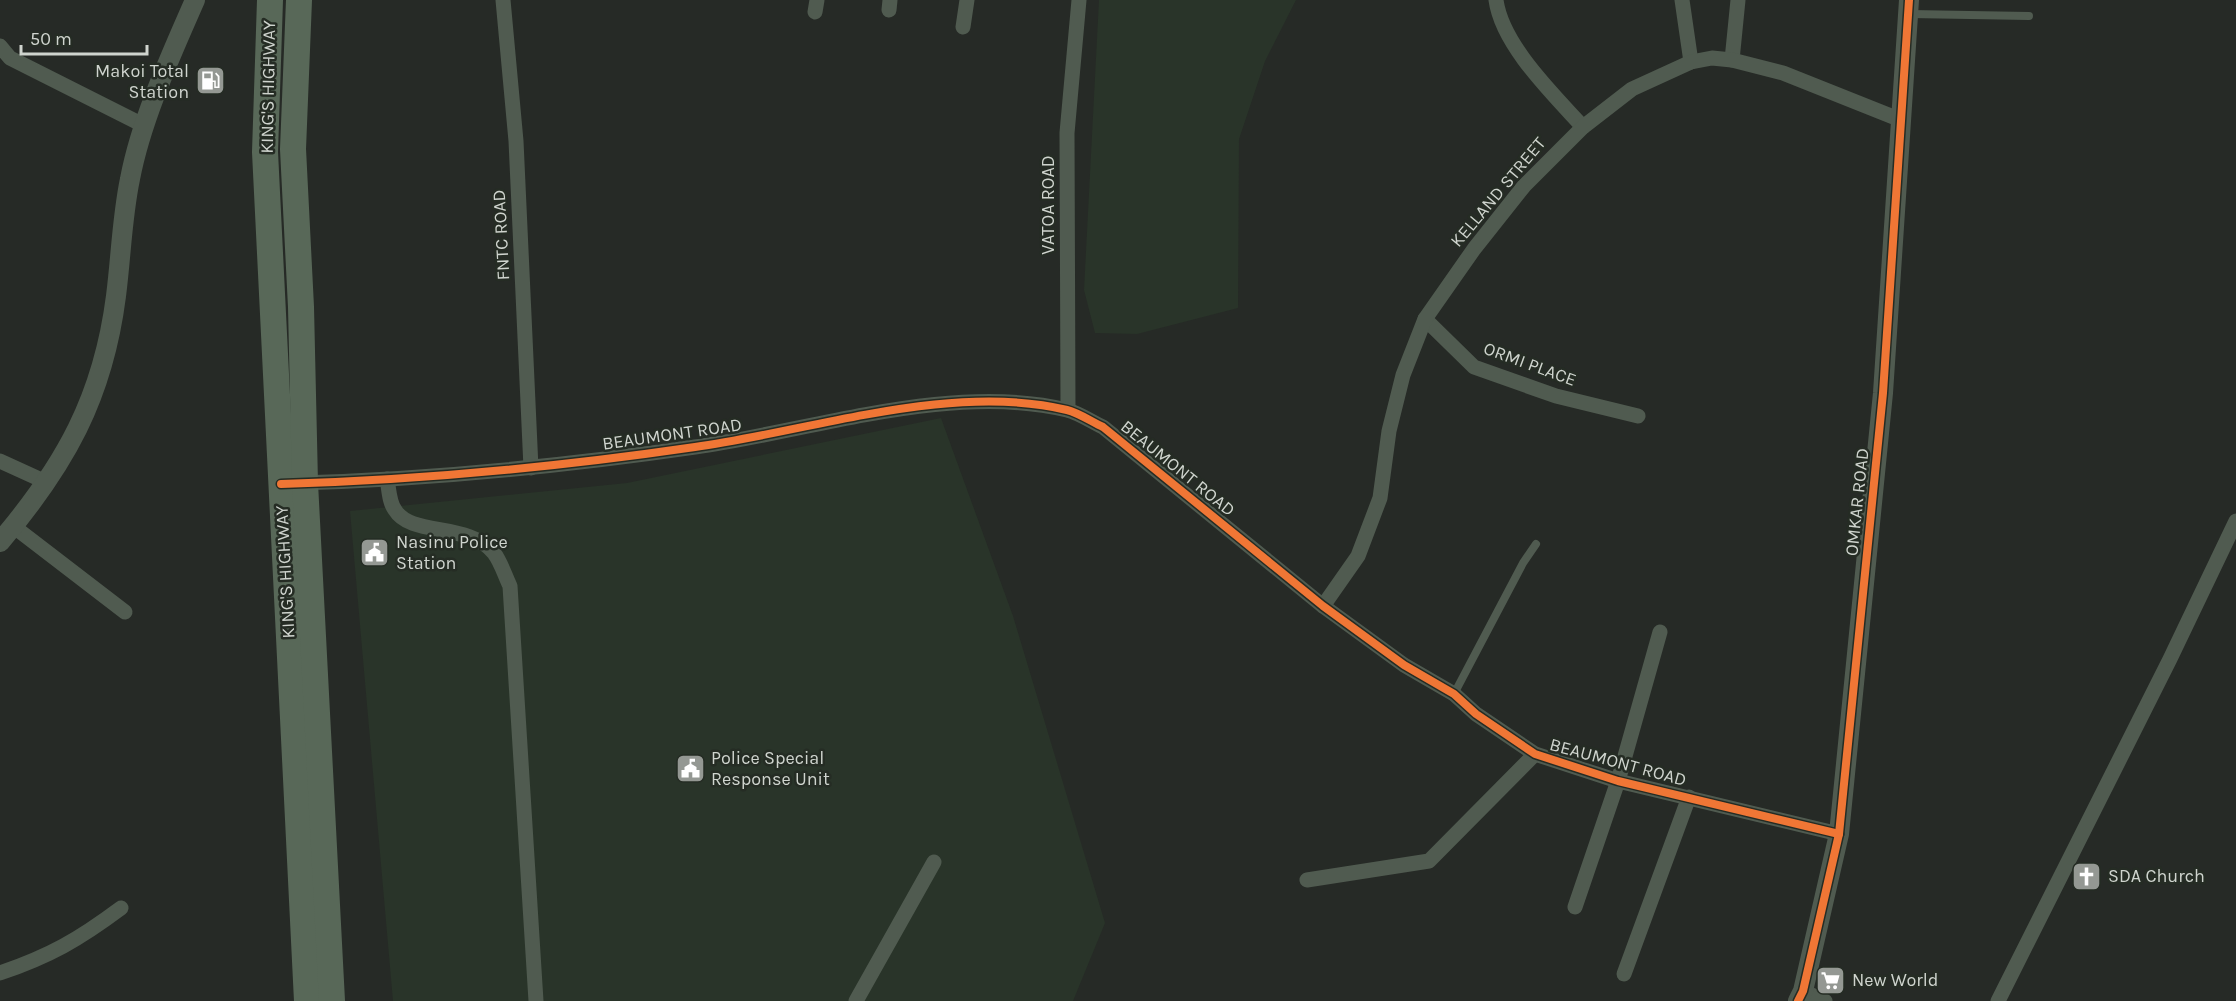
<svg xmlns="http://www.w3.org/2000/svg" width="2236" height="1001" font-family="Karla,sans-serif">
	<style>
		.built { fill: #293429 }
		.lines { fill: none; stroke-linecap: round; stroke-linejoin: round }
		.service { stroke: #505b50; stroke-width: 8 }
		.minor { stroke: #505b50; stroke-width: 15 }
		.tertiary { stroke: #505b50; stroke-width: 20 }
		.trunk { stroke: #586858; stroke-width: 26 }
		.cycleway-casing { stroke: #252c24; stroke-width: 11 }
		.cycleway { stroke: #f07635; stroke-width: 8 }
		.labels { text-anchor: middle; stroke-width: 5; stroke-linejoin: round; paint-order: stroke }
		.poi-label { font-size: 18px; fill: #cfd4ce; stroke: #252c24; text-anchor: start }
		.street-label { font-size: 18px; fill: #cfd4ce; stroke: #252c24 }
	</style>
	<rect width="100%" height="100%" fill="#262a26"/>
	<g class="built">
		<polygon points="1099,0 1296,0 1265,61 1239,139 1238,308 1137,334 1095,333 1084,290"/>
		<polygon points="941,418 1013,616 1105,923 1073,1001 393,1001 350,511 627,483"/>
	</g>
	<g class="lines">
		<g class="service">
			<polyline points="1910,14 2029,16"/>
			<polyline points="1454,694 1523,563 1536,544"/>
		</g>
		<g class="minor">
			<polyline points="503,0 516,141 531,468"/>
			<path d="M 1496,0 C 1502,45 1553,94 1583,127"/>
			<polyline points="1682,0 1691,62"/>
			<polyline points="889,10 890,0"/>
			<polyline points="815,12 817,0"/>
			<polyline points="963,27 967,0"/>
			<polyline points="0,46 10,58 145,126"/>
			<polyline points="1732,60 1738,0"/>
			<polyline points="1425,319 1474,367 1556,396 1638,416"/>
			<polyline points="1068,410 1067,133 1079,0"/>
			<polyline points="0,461 46,482"/>
			<path d="M 387,479 C 389,489 389,502 395,510 C 411,537 469,522 494,553 C 501,562 505,576 510,586 L 536,1001"/>
			<path d="M 299,483 C 432,479 564,466 695,447 C 811,431 951,382 1067,410 C 1079,413 1092,422 1103,427 L 1323,606 L 1404,665 L 1454,694 L 1476,714 L 1535,754 L 1618,781 L 1839,834"/>
			<polyline points="13,526 125,612"/>
			<polyline points="1323,606 1358,556 1380,498 1389,431 1403,375 1425,319 1474,249 1524,186 1583,127 1632,89 1691,62 1712,58 1732,60 1783,73 1901,120"/>
			<polyline points="1307,880 1429,861 1535,754"/>
			<polyline points="1575,907 1618,781 1660,632"/>
			<path d="M 0,973 C 50,956 78,940 121,908"/>
			<polyline points="1624,974 1689,797"/>
			<polyline points="1803,991 1825,1001"/>
			<polyline points="856,1001 934,862"/>
			<polyline points="1998,1001 2170,659 2236,521"/>
		</g>
		<g class="tertiary">
			<path d="M 0,542 C 65,465 103,398 116,296 C 121,257 122,217 130,179 C 141,120 171,55 195,0"/>
			<polyline points="1798,1001 1803,991 1839,834 1883,393 1909,0"/>
		</g>
		<g class="trunk">
			<polyline points="270,0 265,152 307,1001"/>
			<polyline points="299,0 293,149 301,307 305,483 332,1001"/>
		</g>
		<defs>
			<g id="cycleway">
				<path d="M 281,484 C 420,480 558,467 695,447 C 811,431 951,382 1067,410 C 1079,413 1092,422 1103,427 L 1323,606 L 1404,665 L 1454,694 L 1476,714 L 1535,754 L 1618,781 L 1839,834"/>
				<polyline points="1798,1001 1803,991 1839,834 1883,393 1909,0"/>
			</g>
		</defs>
		<use href="#cycleway" class="cycleway-casing"/>
		<use href="#cycleway" class="cycleway"/>
	</g>
	<defs>
		<symbol id="fuel-square" viewBox="-11 -11 22 22"><rect x="-9" y="-9" width="18" height="18" rx="4" fill="#949893" stroke="#252c24"/><path d="M-5.5-6h7V0h2V4h1.3V-2.5L3-4.5l.8-.8L6-3V5H2.5V1h-1V6h-7ZM-4.2-4.7v3.2H.2V-4.7Z" fill="#fff"/></symbol>
		<symbol id="civic-square" viewBox="-11 -11 22 22"><rect x="-9" y="-9" width="18" height="18" rx="4" fill="#949893" stroke="#252c24"/><path d="M-.6-6.5H3V-4.5H.6V-3L4-1V1h2V6H-6V1h2V-1L-.6-3ZM-1.2 2.5V6h2.4V2.5Z" fill="#fff"/></symbol>
		<symbol id="church-square" viewBox="-11 -11 22 22"><rect x="-9" y="-9" width="18" height="18" rx="4" fill="#949893" stroke="#252c24"/><path d="M-1.2-6h2.4v3.5h3.3v2.4h-3.3V6h-2.4V-.1h-3.3v-2.4h3.3Z" fill="#fff"/></symbol>
		<symbol id="supermarket-square" viewBox="-11 -11 22 22"><rect x="-9" y="-9" width="18" height="18" rx="4" fill="#949893" stroke="#252c24"/><path d="M-6-5.5h2.5l.6 2H6L4.5 2H-2.5L-4.4-4H-6ZM-1.5 3.2a1.3 1.3 0 1 0 .1 0ZM3 3.2a1.3 1.3 0 1 0 .1 0Z" fill="#fff"/></symbol>
	</defs>
	<g fill-rule="evenodd">
		<use href="#fuel-square" x="194" y="64" width="33" height="33"/>
		<use href="#civic-square" x="358" y="536" width="33" height="33"/>
		<use href="#civic-square" x="674" y="752" width="33" height="33"/>
		<use href="#church-square" x="2070" y="860" width="33" height="33"/>
		<use href="#supermarket-square" x="1814" y="964" width="33" height="33"/>
	</g>
	<g class="labels">
		<g class="poi-label">
			<text x="189" y="77" text-anchor="end">Makoi Total<tspan x="189" dy="21">Station</tspan></text>
			<text x="396" y="548">Nasinu Police<tspan x="396" dy="21">Station</tspan></text>
			<text x="711" y="764">Police Special<tspan x="711" dy="21">Response Unit</tspan></text>
			<text x="2108" y="882">SDA Church</text>
			<text x="1852" y="986">New World</text>
		</g>
		<g class="street-label">
			<text transform="translate(268 87) rotate(-89)" y="6">KING'S HIGHWAY</text>
			<text transform="translate(1498 192) rotate(-50)" y="6">KELLAND STREET</text>
			<text transform="translate(1048 205) rotate(-90)" y="6">VATOA ROAD</text>
			<text transform="translate(501 235) rotate(-93)" y="6">FNTC ROAD</text>
			<text transform="translate(1530 364) rotate(20)" y="6">ORMI PLACE</text>
			<text transform="translate(672 434) rotate(-8)" y="6">BEAUMONT ROAD</text>
			<text transform="translate(1178 468) rotate(39)" y="6">BEAUMONT ROAD</text>
			<text transform="translate(1857 502) rotate(-84)" y="6">OMKAR ROAD</text>
			<text transform="translate(285 572) rotate(-93)" y="6">KING'S HIGHWAY</text>
			<text transform="translate(1618 762) rotate(15)" y="6">BEAUMONT ROAD</text>
		</g>
	</g>
	<path d="M21 45v9h126v-9" fill="none" stroke="#cfd4ce" stroke-width="3"/>
	<text x="30" y="45" font-size="18" fill="#cfd4ce" stroke="#252c24" stroke-width="4.5" paint-order="stroke">50 m</text>
</svg>
